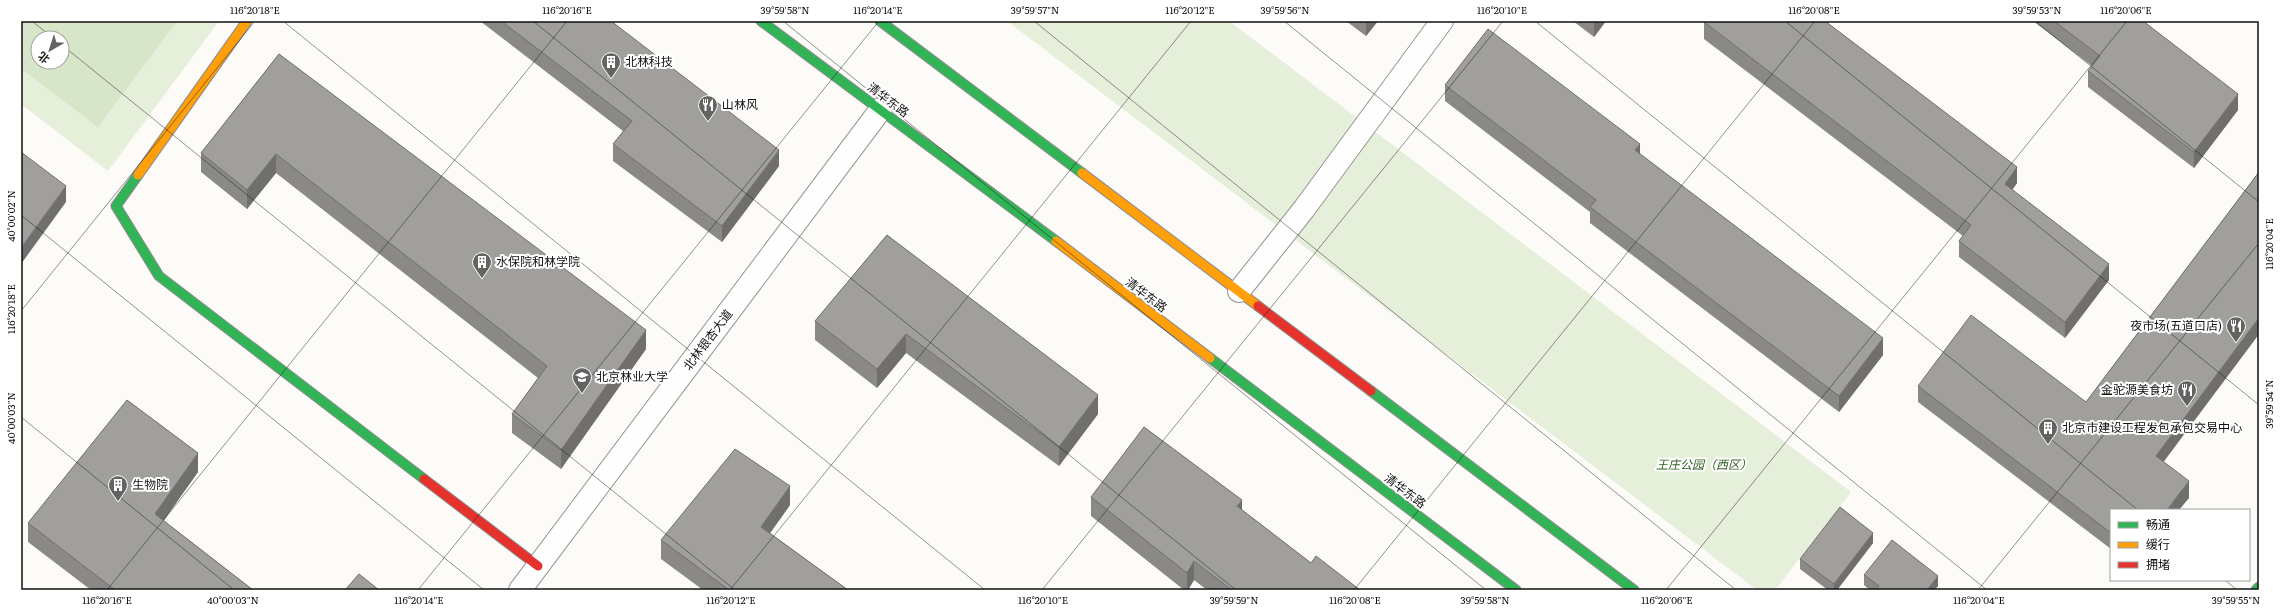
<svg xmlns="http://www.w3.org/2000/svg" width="2280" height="611" font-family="Literata,'Noto Sans SC',serif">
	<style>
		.green { fill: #e5efda; fill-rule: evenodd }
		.forest { fill: #d7e6c9; fill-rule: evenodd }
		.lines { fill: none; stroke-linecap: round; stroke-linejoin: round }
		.street-casing { stroke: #979695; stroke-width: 24 }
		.fast-casing { stroke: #8d8d8c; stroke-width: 11 }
		.slow-casing { stroke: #8d8d8c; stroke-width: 11 }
		.jam-casing { stroke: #8d8d8c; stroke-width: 11 }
		.street { stroke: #fffefe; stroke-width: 22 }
		.fast { stroke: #30b455; stroke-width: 9 }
		.slow { stroke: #ff9f0a; stroke-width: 9 }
		.jam { stroke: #e5322d; stroke-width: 9 }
		.wall { fill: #8a8986 }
		.shaded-wall { fill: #706f6d }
		.building { fill: #a09f9c; stroke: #706f6d }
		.ticks { fill: none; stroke: #111; stroke-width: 1; stroke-opacity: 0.45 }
		.labels { text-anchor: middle; stroke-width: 4; stroke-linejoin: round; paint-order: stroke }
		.poi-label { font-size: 12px; fill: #111; stroke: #fff; text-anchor: start }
		.street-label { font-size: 12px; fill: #111; stroke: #fff }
		.park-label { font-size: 12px; font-style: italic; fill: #326227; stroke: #fff }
		.neatline { fill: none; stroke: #111; stroke-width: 1.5 }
		.ticks-label { font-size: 10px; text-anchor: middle; fill: #111 }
	</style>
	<rect width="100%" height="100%" fill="#fcfbf8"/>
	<g class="green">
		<path d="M 21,21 L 219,21 L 108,171 L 21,104 ZM 38,38 L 62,38 L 62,62 L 38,62 Z"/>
		<polygon points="1007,21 1229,21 1851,492 1775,590 1757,590"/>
	</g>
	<path class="forest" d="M 21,21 L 177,21 L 98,127 L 21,69 ZM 38,38 L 62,38 L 62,62 L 38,62 Z"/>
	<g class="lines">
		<defs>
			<g id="street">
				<polyline points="1239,291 1304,209 1442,21"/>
				<polyline points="520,590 881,109"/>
			</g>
			<g id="fast">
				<polyline points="761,21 1056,241"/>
				<polyline points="880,21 1082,173"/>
				<polyline points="138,175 116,206 159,276 424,479"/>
				<polyline points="1210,358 1516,590"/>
				<polyline points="1371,391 1634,590"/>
				<polyline points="2256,590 2259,587"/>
			</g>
			<g id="slow">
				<polyline points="1082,173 1258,306"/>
				<polyline points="138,175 247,21"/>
				<polyline points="1056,241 1210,358"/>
			</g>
			<g id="jam">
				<polyline points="1258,306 1371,391"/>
				<polyline points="424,479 538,566"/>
			</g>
		</defs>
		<use href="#street" class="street-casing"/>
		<use href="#fast" class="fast-casing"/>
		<use href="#slow" class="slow-casing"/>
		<use href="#jam" class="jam-casing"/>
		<use href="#street" class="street"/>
		<use href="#fast" class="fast"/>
		<use href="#slow" class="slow"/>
		<use href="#jam" class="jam"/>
	</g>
	<g class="wall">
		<polygon points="480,21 611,21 779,166 722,242 613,161 613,144 623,131"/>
		<polygon points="1346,21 1378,21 1366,36"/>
		<polygon points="1573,21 1606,21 1594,37"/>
		<polygon points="2033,21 2143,21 2238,110 2194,168 2088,87 2088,71 2092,66"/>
		<polygon points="1704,22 2017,183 2012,190 2109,280 2065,338 1959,257 1959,241 1963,236 1704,39"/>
		<polygon points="279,54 646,349 561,469 512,433 512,414 538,378 276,173 247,209 201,172 201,153"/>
		<polygon points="1445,85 1640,154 1883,355 1839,412 1590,223 1590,212 1445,101"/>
		<polygon points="2259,172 2259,334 2163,462 2189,498 2111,510 2111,549 1918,402 1918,386 2086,402"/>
		<polygon points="887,235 1098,414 1059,466 906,353 877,388 815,340 815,321"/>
		<polygon points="198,472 163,520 253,590 91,590 28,542 28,523"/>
		<polygon points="1091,497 1242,510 1311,563 1360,590 1207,590 1194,580 1188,590 1184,590 1091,516"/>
		<polygon points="790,505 770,533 848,590 703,590 661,559 661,540"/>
		<polygon points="1873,543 1837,590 1828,590 1800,569 1800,559"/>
		<polygon points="1864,575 1938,586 1934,590 1870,590 1864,585"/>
	</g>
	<g class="shaded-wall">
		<polygon points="1366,21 1378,21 1366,36"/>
		<polygon points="1594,21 1606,21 1594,37"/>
		<polygon points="2238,94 2238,110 2194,168 2194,152"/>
		<polygon points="1640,144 1640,160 1635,150"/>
		<polygon points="779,150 779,166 722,242 722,226"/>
		<polygon points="276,154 276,173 247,209 247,190"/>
		<polygon points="2017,167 2017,183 2005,200 2005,184"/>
		<polygon points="66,186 66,202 21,264 21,248"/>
		<polygon points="2109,264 2109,280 2065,338 2065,322"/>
		<polygon points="2259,318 2259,334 2156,472 2156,456"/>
		<polygon points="646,330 646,349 561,469 561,450"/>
		<polygon points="906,334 906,353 877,388 877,369"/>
		<polygon points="1883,338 1883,355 1839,412 1839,396"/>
		<polygon points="1098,395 1098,414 1059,466 1059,447"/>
		<polygon points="198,453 198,472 155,533 155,514"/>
		<polygon points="2189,481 2189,498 2179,510 2167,510"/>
		<polygon points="790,486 790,505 761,546 761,527"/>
		<polygon points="1242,500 1242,519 1237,506"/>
		<polygon points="1873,533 1873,543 1837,590 1834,590 1834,584"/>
		<polygon points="1194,561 1194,580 1188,590 1187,590 1187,573"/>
		<polygon points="1938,576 1938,586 1934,590 1927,590"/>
	</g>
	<g class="building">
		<polygon points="501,21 611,21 779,150 722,226 613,144 632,121"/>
		<polygon points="1705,21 1825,21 2017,167 2005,184 2109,264 2065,322 1959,241 1971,225 1704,22"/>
		<polygon points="2054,21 2143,21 2238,94 2194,152 2088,71 2100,56"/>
		<polygon points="1488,29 1640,144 1635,150 1883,338 1839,396 1590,207 1596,200 1445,85"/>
		<polygon points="279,54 646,330 561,450 512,414 547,366 276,154 247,190 201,153"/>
		<polygon points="21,152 66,186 21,248"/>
		<polygon points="2259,172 2259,318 2156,456 2189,481 2167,510 2111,510 2111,533 1918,386 1971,315 2086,402"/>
		<polygon points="887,235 1098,395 1059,447 906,334 877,369 815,321"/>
		<polygon points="127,400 198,453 155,514 253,590 115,590 28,523"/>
		<polygon points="1144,427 1242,500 1237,506 1311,563 1316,556 1360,590 1232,590 1194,561 1187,573 1091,497"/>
		<polygon points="735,449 790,486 761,527 848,590 729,590 661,540"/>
		<polygon points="1840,507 1873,533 1834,584 1800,559"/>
		<polygon points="1892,540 1938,576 1927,590 1876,590 1879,586 1864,575"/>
		<polygon points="359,574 379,590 345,590"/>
	</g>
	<path class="ticks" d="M 32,21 L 53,38M 283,21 L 985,590M 533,21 L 1236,590M 783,21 L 1486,590M 1034,21 L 1736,590M 1284,21 L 1987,590M 1535,21 L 2138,510M 1785,21 L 2259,405M 2035,21 L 2259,202M 62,45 L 735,590M 21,215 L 484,590M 21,311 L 255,21M 21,417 L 234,590M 2225,580 L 2237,590M 107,590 L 567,21M 418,590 L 879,21M 730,590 L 1191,21M 1042,590 L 1503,21M 1354,590 L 1815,21M 1666,590 L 2127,21M 1978,590 L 2259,243"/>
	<defs>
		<symbol id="building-pin" viewBox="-11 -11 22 30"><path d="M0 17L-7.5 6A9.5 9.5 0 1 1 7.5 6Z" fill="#636362" stroke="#fff"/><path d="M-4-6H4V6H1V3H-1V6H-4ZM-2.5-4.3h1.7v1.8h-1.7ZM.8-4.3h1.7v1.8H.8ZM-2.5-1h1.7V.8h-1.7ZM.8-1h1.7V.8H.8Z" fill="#fff"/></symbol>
		<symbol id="restaurant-pin" viewBox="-11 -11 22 30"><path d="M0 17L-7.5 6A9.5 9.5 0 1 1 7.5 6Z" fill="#636362" stroke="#fff"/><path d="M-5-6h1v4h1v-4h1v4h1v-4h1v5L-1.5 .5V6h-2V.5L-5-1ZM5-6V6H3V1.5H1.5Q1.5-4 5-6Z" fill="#fff"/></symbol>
		<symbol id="university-pin" viewBox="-11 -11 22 30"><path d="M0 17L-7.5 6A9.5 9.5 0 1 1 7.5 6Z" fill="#636362" stroke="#fff"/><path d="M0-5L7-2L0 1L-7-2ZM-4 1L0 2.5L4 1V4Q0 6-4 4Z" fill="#fff"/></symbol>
	</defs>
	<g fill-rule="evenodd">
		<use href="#building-pin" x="600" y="51" width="22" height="30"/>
		<use href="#restaurant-pin" x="697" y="94" width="22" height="30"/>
		<use href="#building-pin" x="471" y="251" width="22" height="30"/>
		<use href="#restaurant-pin" x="2225" y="315" width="22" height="30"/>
		<use href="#university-pin" x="571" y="366" width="22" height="30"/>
		<use href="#restaurant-pin" x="2176" y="379" width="22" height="30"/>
		<use href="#building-pin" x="2037" y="417" width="22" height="30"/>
		<use href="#building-pin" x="107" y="474" width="22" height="30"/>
	</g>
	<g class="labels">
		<g class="poi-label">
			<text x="625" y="66">北林科技</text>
			<text x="722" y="109">山林风</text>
			<text x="496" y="266">水保院和林学院</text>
			<text x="2222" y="330" text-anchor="end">夜市场(五道口店)</text>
			<text x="596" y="381">北京林业大学</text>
			<text x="2173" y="394" text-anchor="end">金驼源美食坊</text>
			<text x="2062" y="432">北京市建设工程发包承包交易中心</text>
			<text x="132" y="489">生物院</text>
		</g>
		<g class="street-label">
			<text transform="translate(888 100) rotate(37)" y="4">清华东路</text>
			<text transform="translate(1146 295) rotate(37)" y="4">清华东路</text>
			<text transform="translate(708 340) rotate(-53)" y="4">北林银杏大道</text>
			<text transform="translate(1405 491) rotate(37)" y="4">清华东路</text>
		</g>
		<g class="park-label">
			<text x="1704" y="469">王庄公园（西区）</text>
		</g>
	</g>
	<rect width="2280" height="611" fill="none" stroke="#ffffff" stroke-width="44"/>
	<rect x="2110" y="509" width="140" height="72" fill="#ffffff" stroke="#a0a0a0"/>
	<rect x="2118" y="522" width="20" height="6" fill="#30b455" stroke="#a0a0a0"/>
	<text x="2146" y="529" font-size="12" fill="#111111">畅通</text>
	<rect x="2118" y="542" width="20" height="6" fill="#ff9f0a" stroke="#a0a0a0"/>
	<text x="2146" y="549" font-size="12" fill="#111111">缓行</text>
	<rect x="2118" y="562" width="20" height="6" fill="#e5322d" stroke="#a0a0a0"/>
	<text x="2146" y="569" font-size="12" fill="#111111">拥堵</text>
	<g transform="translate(50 50) rotate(219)"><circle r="19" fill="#ffffff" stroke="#a0a0a0"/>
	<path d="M0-3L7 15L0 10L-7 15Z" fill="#636362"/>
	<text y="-6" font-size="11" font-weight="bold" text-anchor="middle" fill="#111111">北</text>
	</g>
	<rect x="22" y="22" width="2236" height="567" class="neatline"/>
	<g class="ticks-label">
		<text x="255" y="14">116°20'18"E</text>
		<text x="567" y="14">116°20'16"E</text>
		<text x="785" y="14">39°59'58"N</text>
		<text x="878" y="14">116°20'14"E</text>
		<text x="1035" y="14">39°59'57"N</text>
		<text x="1190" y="14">116°20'12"E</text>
		<text x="1285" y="14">39°59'56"N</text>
		<text x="1502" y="14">116°20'10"E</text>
		<text x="1814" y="14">116°20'08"E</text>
		<text x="2037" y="14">39°59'53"N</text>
		<text x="2126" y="14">116°20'06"E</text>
		<text transform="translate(11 216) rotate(-90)" y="4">40°00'02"N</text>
		<text transform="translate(2269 244) rotate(-90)" y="4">116°20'04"E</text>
		<text transform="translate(11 309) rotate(-90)" y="4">116°20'18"E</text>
		<text transform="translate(2269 404) rotate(-90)" y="4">39°59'54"N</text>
		<text transform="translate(11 418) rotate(-90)" y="4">40°00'03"N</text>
		<text x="107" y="604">116°20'16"E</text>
		<text x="233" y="604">40°00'03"N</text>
		<text x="419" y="604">116°20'14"E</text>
		<text x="731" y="604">116°20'12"E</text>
		<text x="1043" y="604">116°20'10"E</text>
		<text x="1234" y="604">39°59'59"N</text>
		<text x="1355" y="604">116°20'08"E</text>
		<text x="1485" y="604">39°59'58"N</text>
		<text x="1667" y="604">116°20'06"E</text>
		<text x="1979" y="604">116°20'04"E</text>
		<text x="2236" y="604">39°59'55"N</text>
	</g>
</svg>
